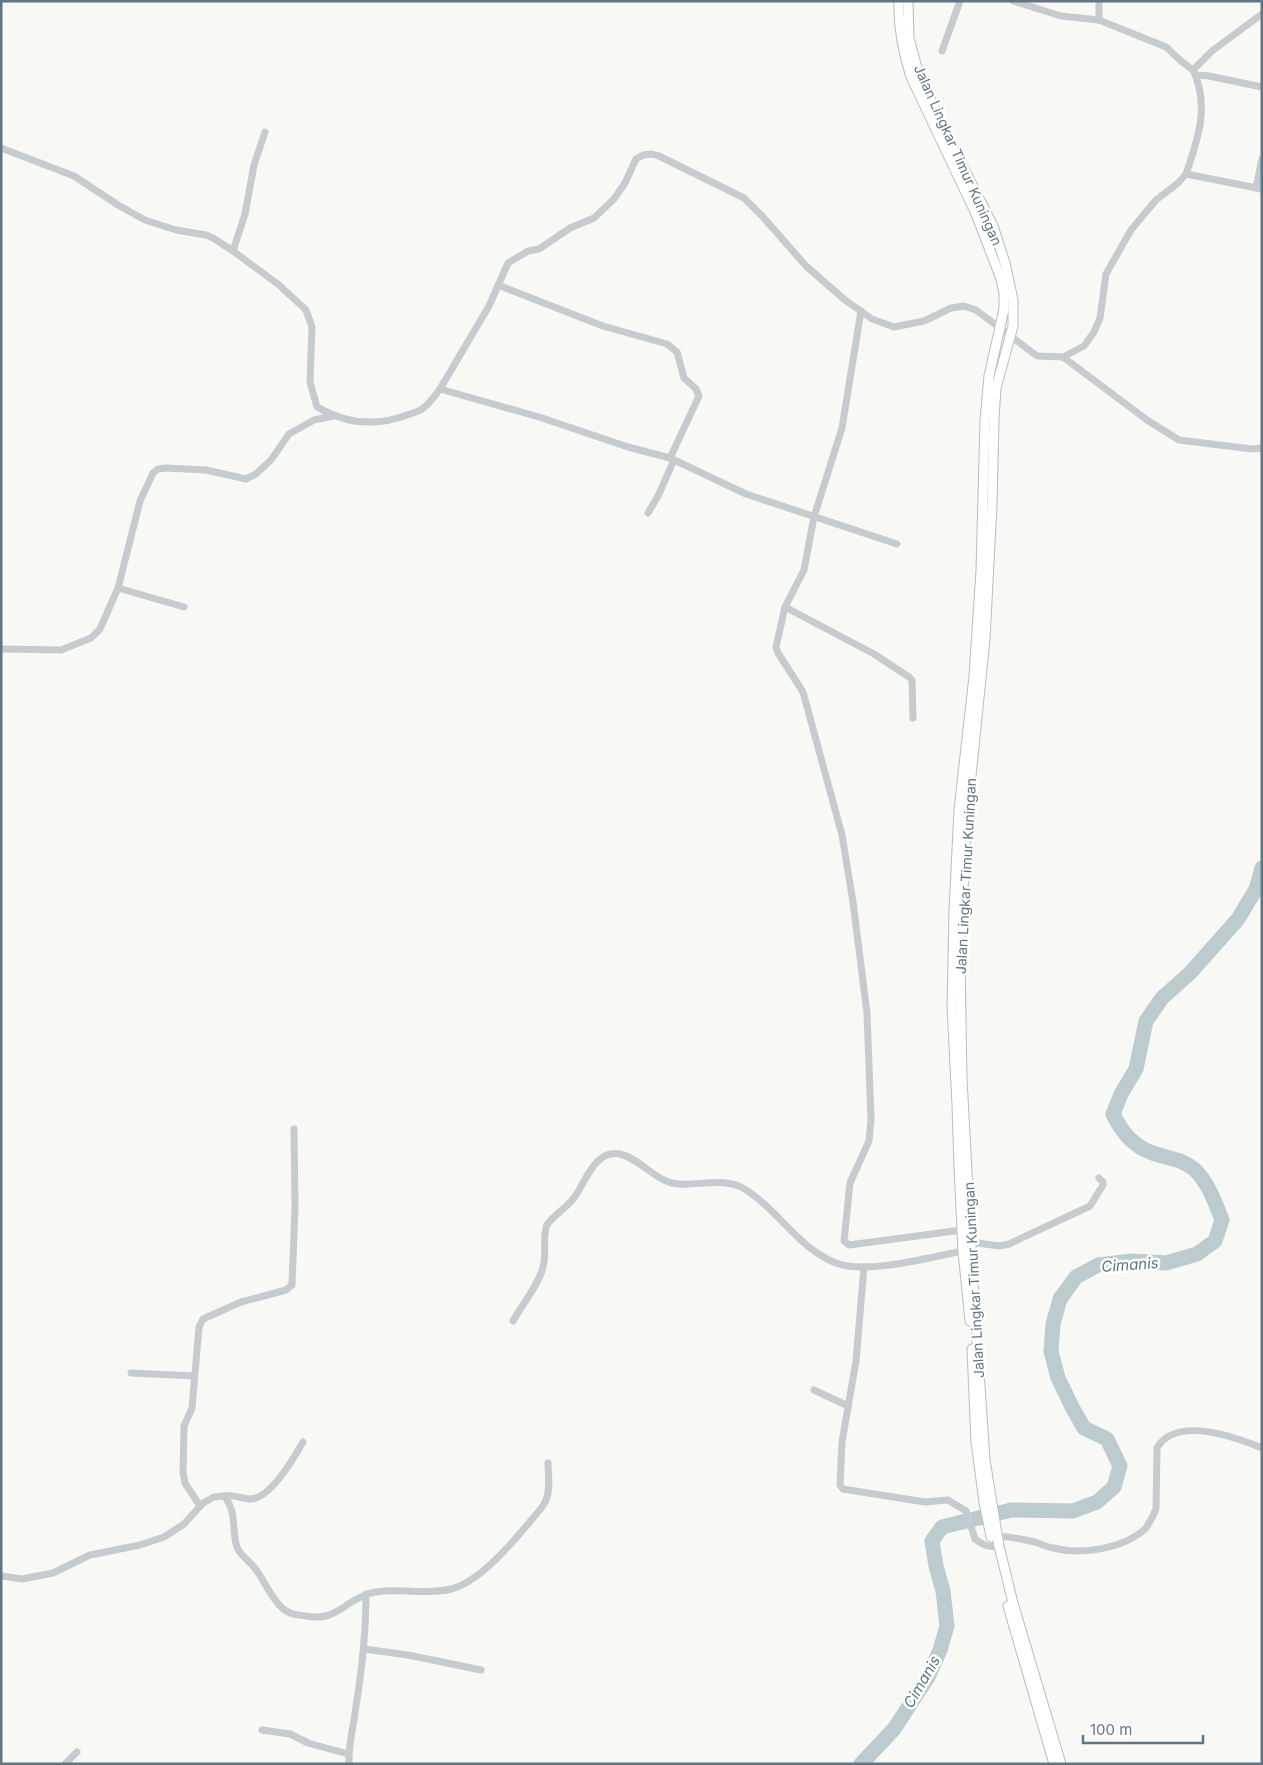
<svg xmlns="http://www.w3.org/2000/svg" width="1263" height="1765" font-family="Inter,sans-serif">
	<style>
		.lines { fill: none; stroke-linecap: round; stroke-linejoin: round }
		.river { stroke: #bccbce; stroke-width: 15 }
		.secondary-casing { stroke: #b7bec2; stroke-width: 11 }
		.street { stroke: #c6cbce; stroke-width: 7 }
		.secondary { stroke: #fff; stroke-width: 9 }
		.labels { text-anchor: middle; stroke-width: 5; stroke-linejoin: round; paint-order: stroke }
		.street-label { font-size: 14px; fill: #607783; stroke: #fff }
		.water-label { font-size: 15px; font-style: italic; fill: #5b777e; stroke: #fff }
	</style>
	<rect width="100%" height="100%" fill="#f8f8f5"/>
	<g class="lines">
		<path class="river" d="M 861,1764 L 894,1729 L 928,1677 L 940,1650 L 947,1626 L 943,1591 L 936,1566 L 932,1541 L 942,1527 L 1011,1510 L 1073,1511 L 1097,1502 L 1114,1487 L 1120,1466 L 1107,1439 L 1084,1428 L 1073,1409 L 1058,1378 L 1051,1351 L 1053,1324 L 1060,1299 L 1076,1277 L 1098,1265 L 1132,1261 L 1166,1263 L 1197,1254 L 1215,1241 L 1222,1220 C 1215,1202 1208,1182 1194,1169 C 1181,1158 1164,1158 1150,1152 C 1132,1145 1121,1131 1113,1114 L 1121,1094 L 1136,1069 L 1146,1021 L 1162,998 L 1190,973 L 1238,919 L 1256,889 L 1262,868"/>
		<defs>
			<g id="secondary">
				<path d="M 899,1 C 898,28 903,52 911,77 L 976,214 L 1001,279 L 1004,293 L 1004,309 L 989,376 L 985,421 L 981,571 L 974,676 L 959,810 L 954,911 L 952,1007 L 957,1104 L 959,1166 L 963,1251 L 970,1321"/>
				<polyline points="908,1 909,39 918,71 943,127 993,226 1005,263 1013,300 1013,326 996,388 994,419 992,505 985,639 966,825 960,956 962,1079 973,1283 985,1460 999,1546 1013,1603 1061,1764"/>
				<polyline points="972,1349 976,1442 984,1502 991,1537"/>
				<polyline points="1008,1606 1054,1764"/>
			</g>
		</defs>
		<use href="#secondary" class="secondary-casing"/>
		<g class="street">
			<path d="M 1013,1 L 1061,16 L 1099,20 L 1166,47 L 1181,61 L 1193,70 C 1210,106 1198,139 1186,174"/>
			<polyline points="1099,1 1099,20"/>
			<polyline points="942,51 960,1"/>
			<polyline points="1193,70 1212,51 1262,14"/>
			<polyline points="1196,75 1209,76 1262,87"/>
			<path d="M 1,148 L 74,176 L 118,205 L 145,220 L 176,230 L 206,235 L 213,238 L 233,251 L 279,285 L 306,310 L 312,327 L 310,382 L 317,407 C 346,424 375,427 407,415 C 412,413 418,412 422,409 C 429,404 435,396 440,389 L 489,306 L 508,263 L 528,251 L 539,249 L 570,228 L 594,218 L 614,199 L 625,183 L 636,159 L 643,155 L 652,154 L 659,156 L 744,198 L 763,217 L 806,266 L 845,300 L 872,319 L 894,327 L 924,321 L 951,308 L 964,306 L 976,310 L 1037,356 L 1063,357 L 1084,346 L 1094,332 L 1100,318 L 1106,274 L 1131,230 L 1156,200 L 1178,183 L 1186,174 L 1262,189"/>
			<polyline points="1256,188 1262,159"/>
			<polyline points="233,251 245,214 254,165 265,132"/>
			<polyline points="498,285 603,326 667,344 677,352 684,378 696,389 699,396 670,458"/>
			<polyline points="861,311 842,428 814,517 804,570 785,607 874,654 909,677 912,680 913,718"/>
			<polyline points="1063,357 1147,420 1179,440 1252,449 1262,448"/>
			<polyline points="440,389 539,417 628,447 670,458 746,494 897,544"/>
			<polyline points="648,513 658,496 674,460"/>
			<polyline points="118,588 184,607"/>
			<polyline points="785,607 776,647 778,653 803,692 842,835 853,902 867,1013 871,1119 869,1141 850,1183 844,1241 849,1245 962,1230"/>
			<polyline points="1,649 61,650 91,638 100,629 118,588 140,501 153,473 158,469 166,468 206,470 246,479 256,474 271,460 289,434 314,420 333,416"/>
			<polyline points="971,1242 999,1246 1009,1244 1090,1206 1103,1185 1103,1182 1099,1178"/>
			<path d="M 864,1267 L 856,1361 L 842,1442 L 840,1485 L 843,1489 L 925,1502 L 948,1500 L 966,1511 L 975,1539 C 983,1545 989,1548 999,1546"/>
			<path d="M 513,1321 C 522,1305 539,1284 543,1267 C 547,1253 542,1237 547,1225 C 555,1213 569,1207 576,1195 C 586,1180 596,1149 620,1154 C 637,1158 650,1174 666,1181 C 686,1190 721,1176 741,1187 C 777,1207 797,1248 836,1263 C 866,1275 930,1257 963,1251"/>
			<polyline points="131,1373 194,1376"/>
			<polyline points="814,1390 848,1406"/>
			<path d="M 224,1496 C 234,1494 242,1499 251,1499 C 271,1498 294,1458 303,1442"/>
			<polyline points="200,1506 185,1483 183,1472 184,1426 192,1408 199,1327 203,1319 241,1302 286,1290 292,1285 295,1207 294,1129"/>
			<path d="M 997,1536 C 1010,1537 1023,1539 1035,1542 C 1041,1544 1047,1547 1053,1548 C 1082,1555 1123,1549 1145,1529 C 1150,1523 1153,1516 1156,1509 L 1157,1448 C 1176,1415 1235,1437 1262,1448"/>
			<path d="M 1,1576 L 22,1579 L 53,1573 L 90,1555 L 140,1545 L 164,1537 L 184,1524 L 203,1503 L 214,1497 L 224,1496 C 238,1513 231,1530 237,1547 C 239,1554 249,1561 254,1567 C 264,1579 274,1605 288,1612 C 293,1615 300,1615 306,1616 C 336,1622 343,1602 368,1594 C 394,1586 424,1596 451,1589 C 480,1582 514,1541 533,1518 C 537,1513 544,1506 546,1500 C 551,1488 548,1475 548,1463"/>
			<polyline points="364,1649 408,1655 481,1670"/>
			<polyline points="262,1730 290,1734 308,1743 348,1754"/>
			<polyline points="65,1764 77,1752"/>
			<path d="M 349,1764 C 348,1745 354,1725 356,1706 C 362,1669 366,1632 366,1594"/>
		</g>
		<use href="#secondary" class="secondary"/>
	</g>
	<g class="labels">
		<g class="street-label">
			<text transform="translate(958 155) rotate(66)" y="5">Jalan Lingkar Timur Kuningan</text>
			<text transform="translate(966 876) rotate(-87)" y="5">Jalan Lingkar Timur Kuningan</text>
			<text transform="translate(974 1280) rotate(-93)" y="5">Jalan Lingkar Timur Kuningan</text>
		</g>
		<g class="water-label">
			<text transform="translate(1130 1265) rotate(-4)" y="5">Cimanis</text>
			<text transform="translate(922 1682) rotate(-60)" y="5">Cimanis</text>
		</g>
	</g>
	<rect width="1263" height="1765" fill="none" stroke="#607783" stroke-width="5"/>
	<path d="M1083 1735v8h120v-8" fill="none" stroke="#607783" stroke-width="2.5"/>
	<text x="1090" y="1735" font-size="15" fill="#607783" stroke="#ffffff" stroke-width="4" paint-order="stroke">100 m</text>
</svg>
